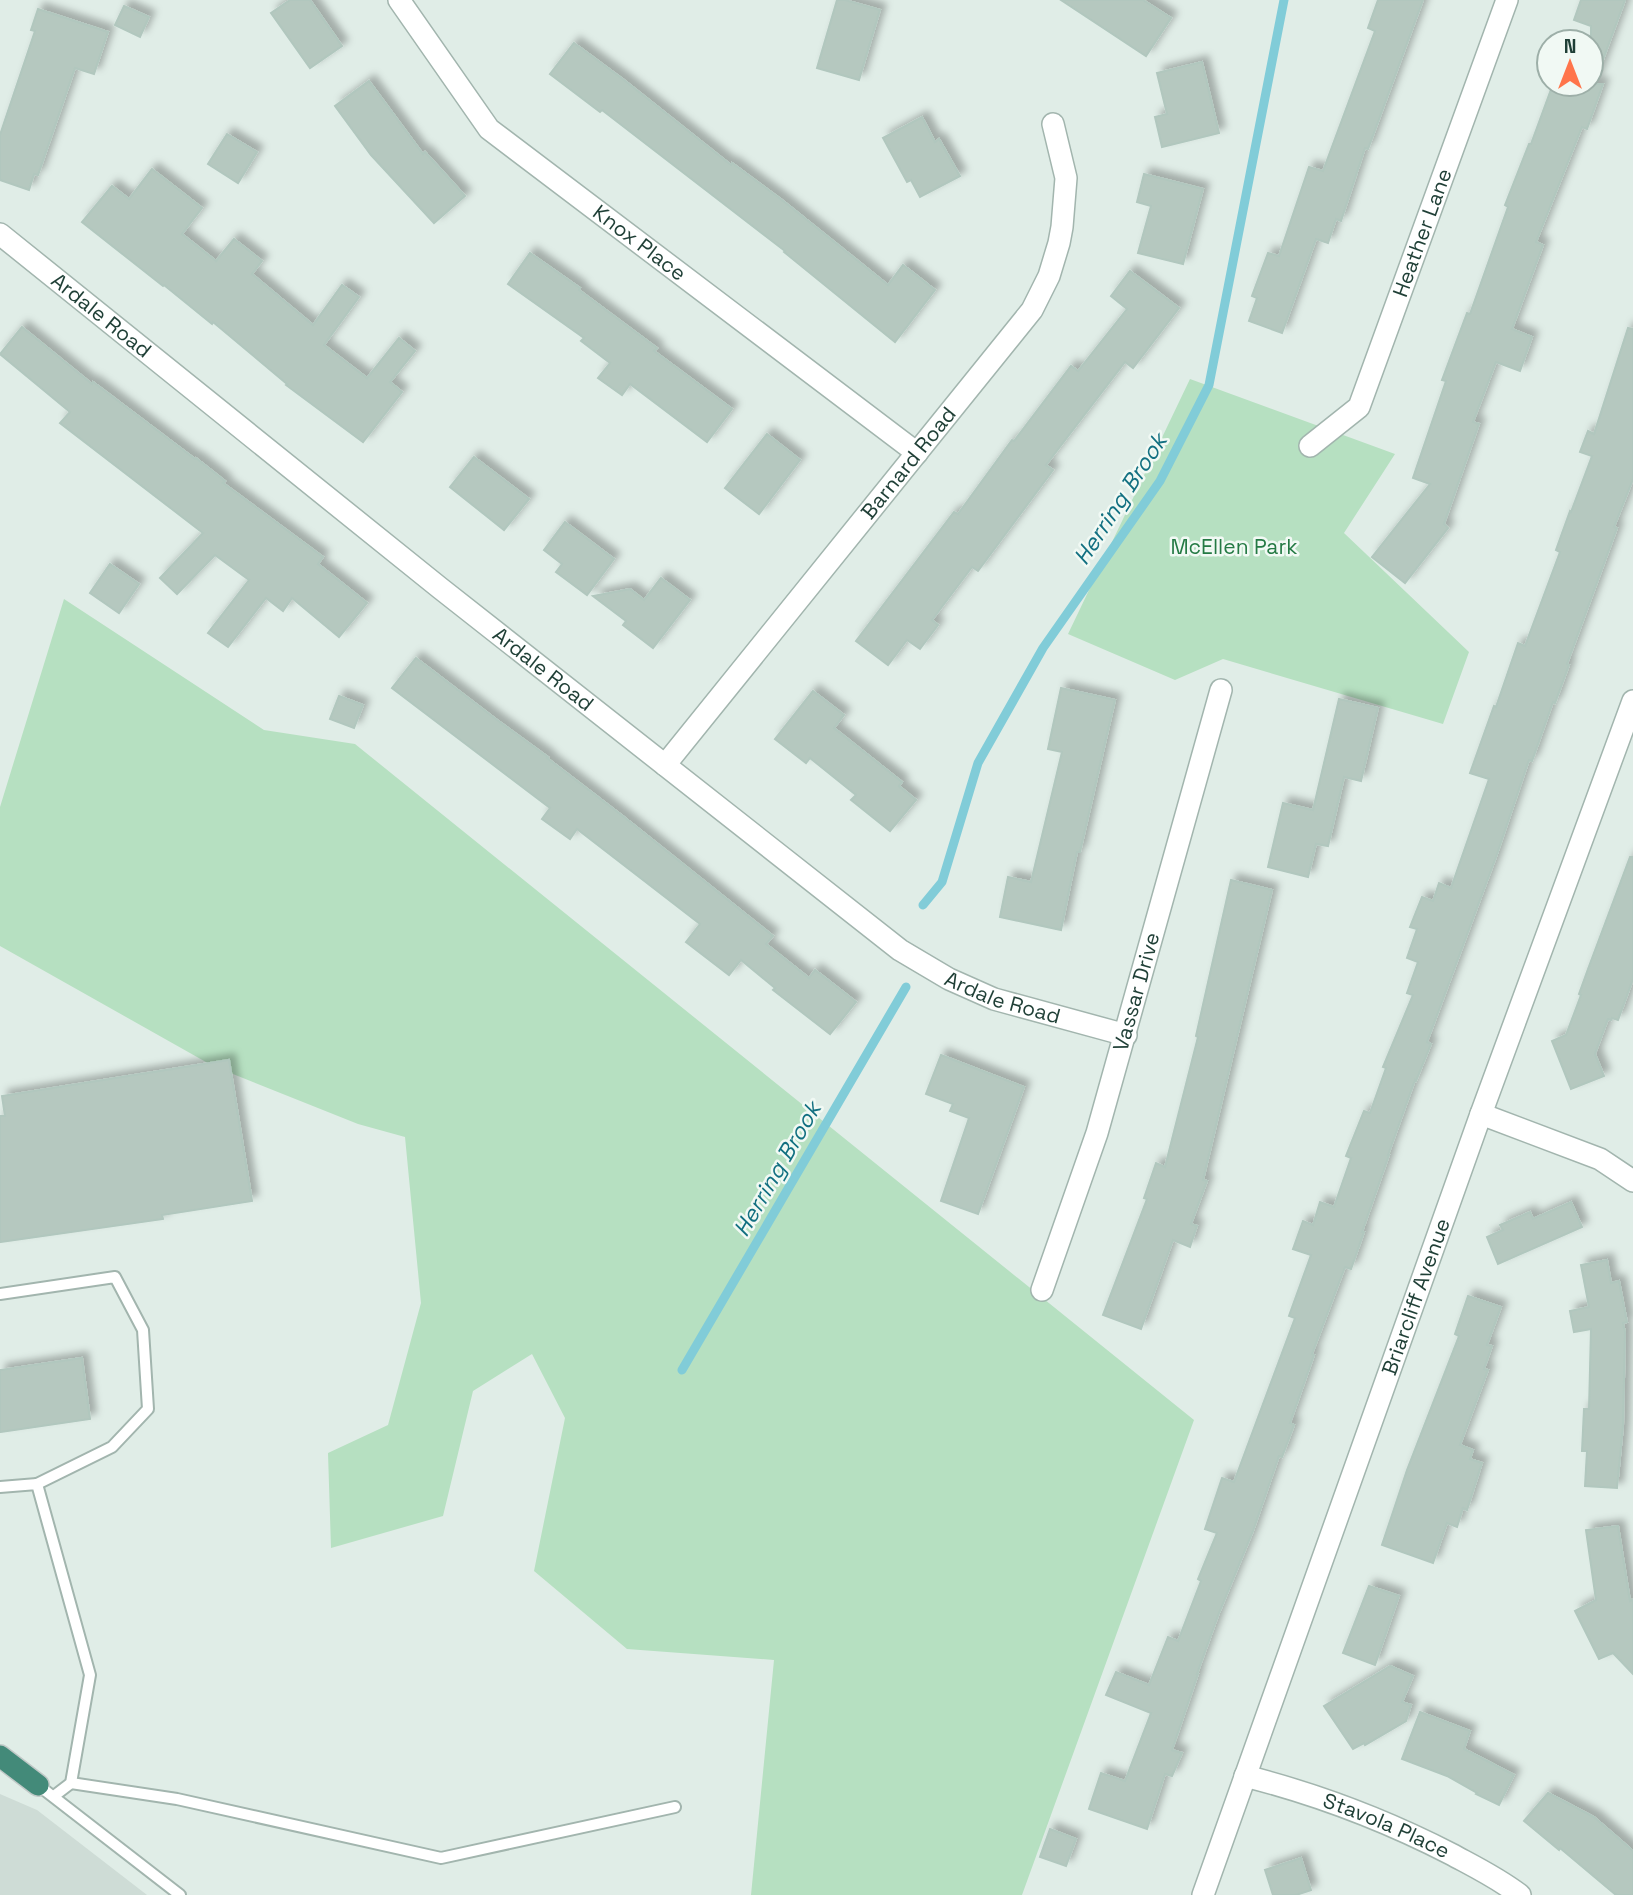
<svg xmlns="http://www.w3.org/2000/svg" width="1633" height="1895" font-family="'Space Grotesk',sans-serif">
	<style>
		.built { fill: #cedcd6 }
		.green { fill: #b6e0c1 }
		.lines { fill: none; stroke-linecap: round; stroke-linejoin: round }
		.stream { stroke: #81ccd8; stroke-width: 9 }
		.building { fill: #b5c8bf; stroke: #b1c7be; stroke-width: 2; filter: url(#shadow) }
		.service-casing { stroke: #a2b5ae; stroke-width: 14 }
		.minor-casing { stroke: #a2b5ae; stroke-width: 24 }
		.trunk-casing { stroke: #c0c9c7; stroke-width: 24 }
		.service { stroke: #fff; stroke-width: 10 }
		.minor { stroke: #fff; stroke-width: 21 }
		.trunk { stroke: #438a79; stroke-width: 21 }
		.labels { text-anchor: middle; stroke-width: 5; stroke-linejoin: round; paint-order: stroke }
		.street-label { font-size: 21px; fill: #1f3f36; stroke: #f1f9f4 }
		.park-label { font-size: 21px; fill: #247a44; stroke: #f1f9f4 }
		.water-label { font-size: 23px; font-style: italic; fill: #127081; stroke: #f1f9f4 }
	</style>
	<defs>
		<filter id="shadow"><feDropShadow dx="6" dy="-6" stdDeviation="3.5" flood-color="#0004"/></filter>
	</defs>
	<rect width="100%" height="100%" fill="#e0ede7"/>
	<polygon class="built" points="0,1794 37,1810 147,1895 0,1895"/>
	<g class="green">
		<polygon points="1190,379 1395,454 1344,533 1469,652 1443,724 1223,659 1175,680 1068,634"/>
		<polygon points="64,599 264,730 355,744 1194,1420 1022,1895 751,1895 774,1660 627,1649 534,1571 565,1418 532,1354 473,1391 443,1516 331,1548 328,1453 388,1425 421,1303 405,1137 358,1124 213,1066 0,946 0,807"/>
	</g>
	<g class="lines">
		<g class="stream">
			<polyline points="923,905 942,882 978,763 1043,648 1160,481 1209,385 1284,0"/>
			<polyline points="682,1370 906,987"/>
		</g>
	</g>
	<g class="building">
		<polygon points="290,0 310,0 342,46 310,68 271,13"/>
		<polygon points="837,0 845,0 880,10 859,80 817,68"/>
		<polygon points="1061,0 1143,0 1171,18 1146,56"/>
		<polygon points="1378,0 1423,0 1368,149 1365,148 1341,221 1336,219 1328,243 1316,239 1282,333 1249,321 1257,298 1252,296 1268,253 1279,256 1309,167 1323,171 1375,31 1368,28"/>
		<polygon points="1581,0 1625,0 1594,84 1603,84 1587,129 1582,127 1536,242 1543,245 1512,329 1532,337 1520,371 1496,362 1473,422 1479,424 1444,524 1448,528 1405,583 1372,557 1430,484 1413,478 1446,381 1442,380 1467,313 1470,314 1508,207 1505,205 1529,144 1531,144 1553,84 1591,84 1591,26 1574,20"/>
		<polygon points="124,6 149,17 140,37 115,25"/>
		<polygon points="38,9 108,32 94,74 75,68 38,175 34,174 29,190 0,180 0,135 35,31 31,30"/>
		<polygon points="574,43 624,80 731,165 732,163 782,200 888,285 903,265 935,290 895,342 784,252 785,251 602,110 600,112 550,74"/>
		<polygon points="1202,62 1219,133 1162,147 1155,117 1167,114 1157,73"/>
		<polygon points="369,81 423,154 425,152 465,196 434,223 371,155 335,106"/>
		<polygon points="922,117 935,142 939,139 960,176 920,197 911,180 907,182 883,138"/>
		<polygon points="227,134 257,152 238,183 208,164"/>
		<polygon points="152,169 202,208 182,234 216,261 234,239 262,261 252,274 313,325 342,285 359,297 324,345 367,378 399,338 415,351 390,382 402,392 363,442 286,385 287,384 213,322 212,324 164,285 163,286 82,222 112,186 129,199"/>
		<polygon points="1144,174 1203,189 1183,264 1138,253 1151,206 1137,202"/>
		<polygon points="530,253 580,288 579,290 657,348 654,351 732,409 707,442 630,384 622,395 598,378 610,363 581,341 584,338 508,284"/>
		<polygon points="1130,271 1179,308 1133,368 1125,362 1046,465 1053,470 978,571 972,567 932,620 938,625 920,649 907,640 888,665 856,641 954,512 958,514 1012,440 1014,441 1071,366 1078,371 1127,309 1111,296"/>
		<polygon points="22,327 92,384 93,382 195,459 196,458 225,481 223,483 323,557 318,564 367,603 339,637 292,598 283,611 266,598 228,647 208,633 249,580 215,555 177,594 160,578 203,533 60,423 70,412 0,354"/>
		<polygon points="1628,328 1633,329 1633,479 1614,527 1617,528 1567,664 1569,665 1555,703 1553,702 1532,761 1529,760 1496,857 1427,1042 1431,1044 1416,1081 1415,1080 1388,1155 1389,1155 1362,1232 1364,1232 1351,1269 1345,1267 1312,1354 1314,1355 1290,1423 1294,1425 1282,1457 1279,1456 1253,1531 1219,1613 1197,1674 1198,1674 1172,1750 1182,1753 1172,1776 1165,1774 1147,1829 1089,1809 1101,1773 1125,1781 1151,1713 1106,1695 1116,1672 1149,1685 1168,1637 1178,1641 1201,1581 1198,1579 1217,1533 1205,1529 1222,1478 1234,1482 1295,1318 1289,1316 1311,1255 1293,1249 1303,1221 1313,1225 1320,1202 1334,1207 1351,1158 1346,1156 1364,1111 1370,1113 1386,1068 1383,1067 1413,995 1407,993 1418,962 1407,958 1417,929 1410,927 1422,897 1433,901 1439,883 1451,888 1489,779 1470,773 1494,706 1496,707 1518,643 1525,646 1560,552 1556,550 1570,511 1571,512 1592,456 1580,452 1588,431 1594,434"/>
		<polygon points="767,434 800,460 759,514 725,488"/>
		<polygon points="474,457 529,499 504,530 450,487"/>
		<polygon points="565,522 614,559 587,595 556,572 562,564 544,550"/>
		<polygon points="110,564 139,584 119,613 90,593"/>
		<polygon points="661,578 690,600 653,648 623,625 626,621 593,596 630,589 644,600"/>
		<polygon points="416,658 497,720 548,757 547,758 624,817 773,936 766,944 809,978 815,970 856,1002 830,1034 773,990 775,988 741,960 729,975 686,942 700,924 577,829 570,839 542,819 550,808 392,688"/>
		<polygon points="1061,688 1115,700 1080,852 1077,852 1061,930 1000,917 1008,877 1031,882 1062,752 1048,749"/>
		<polygon points="813,691 844,715 834,728 902,782 899,786 916,800 890,831 851,800 856,795 810,758 806,763 775,739"/>
		<polygon points="339,696 363,705 354,728 330,719"/>
		<polygon points="1339,699 1378,708 1361,781 1344,777 1328,846 1316,844 1308,877 1268,867 1283,803 1313,810"/>
		<polygon points="1630,857 1633,857 1633,979 1618,1020 1612,1018 1611,1020 1608,1019 1595,1054 1604,1076 1571,1089 1552,1041 1566,1035 1581,995 1579,994 1588,969"/>
		<polygon points="1231,880 1272,890 1203,1180 1207,1181 1191,1224 1197,1226 1190,1247 1173,1240 1141,1329 1103,1315 1147,1199 1144,1198 1156,1163 1165,1167 1198,1037 1196,1036"/>
		<polygon points="941,1055 1024,1087 978,1214 941,1201 969,1118 950,1111 953,1104 926,1094"/>
		<polygon points="229,1060 252,1201 162,1215 163,1219 0,1242 0,1116 5,1116 2,1096"/>
		<polygon points="1571,1202 1582,1227 1498,1264 1487,1237 1503,1230 1500,1225 1530,1212 1533,1219"/>
		<polygon points="1607,1260 1611,1283 1619,1281 1627,1322 1623,1323 1625,1332 1623,1426 1617,1488 1585,1486 1587,1451 1582,1451 1584,1409 1589,1409 1591,1329 1574,1332 1570,1311 1589,1307 1581,1265"/>
		<polygon points="1468,1296 1501,1307 1487,1345 1492,1346 1484,1369 1488,1370 1460,1445 1473,1450 1470,1459 1482,1463 1467,1510 1463,1508 1457,1527 1447,1523 1433,1563 1382,1545 1407,1470 1459,1336 1455,1334"/>
		<polygon points="82,1358 90,1419 0,1432 0,1370"/>
		<polygon points="1618,1526 1630,1601 1633,1599 1633,1674 1613,1653 1599,1659 1575,1611 1596,1600 1586,1530"/>
		<polygon points="1369,1586 1399,1596 1375,1665 1343,1653"/>
		<polygon points="1390,1666 1413,1676 1402,1702 1411,1705 1406,1721 1365,1745 1364,1743 1353,1749 1324,1706"/>
		<polygon points="1420,1712 1470,1731 1464,1749 1514,1775 1499,1805 1476,1794 1477,1793 1447,1776 1402,1759"/>
		<polygon points="1548,1793 1594,1817 1633,1851 1633,1895 1616,1895 1560,1848 1559,1850 1524,1821"/>
		<polygon points="1050,1829 1076,1839 1066,1866 1040,1857"/>
		<polygon points="1301,1858 1311,1890 1296,1895 1273,1895 1265,1870"/>
	</g>
	<g class="lines">
		<defs>
			<g id="service">
				<polyline points="0,1294 115,1277 143,1330 148,1409 112,1447 37,1484"/>
				<polyline points="0,1487 37,1484 90,1675 71,1783 54,1796"/>
				<polyline points="71,1783 177,1799 441,1858 675,1807"/>
				<polyline points="38,1785 180,1895"/>
			</g>
			<g id="minor">
				<path id="s1" d="M 399,0 L 489,129 L 917,453"/>
				<path id="s2" d="M 0,234 L 440,588 L 900,950 L 949,979 L 994,999 L 1126,1035"/>
				<path id="s3" d="M 1310,446 L 1359,407 L 1507,0"/>
				<path id="s4" d="M 665,765 L 1032,310 L 1049,276 L 1059,243 L 1062,227 L 1066,178 L 1053,124"/>
				<polyline points="1481,1114 1600,1159 1633,1181"/>
				<path id="s5" d="M 1042,1290 L 1097,1133 L 1221,690"/>
				<path id="s6" d="M 1245,1776 C 1316,1794 1385,1820 1451,1854 C 1475,1867 1498,1878 1520,1895"/>
				<path id="s7" d="M 1203,1895 L 1481,1114 L 1633,701"/>
			</g>
			<polyline id="trunk" points="0,1756 38,1785"/>
		</defs>
		<use href="#service" class="service-casing"/>
		<use href="#minor" class="minor-casing"/>
		<use href="#trunk" class="trunk-casing"/>
		<use href="#service" class="service"/>
		<use href="#minor" class="minor"/>
		<use href="#trunk" class="trunk"/>
	</g>
	<g class="labels">
		<g class="street-label">
			<text dy="7" stroke="none"><textPath href="#s3" startOffset="248">Heather Lane</textPath></text>
			<text dy="7" stroke="none"><textPath href="#s1" startOffset="346">Knox Place</textPath></text>
			<text dy="7" stroke="none"><textPath href="#s2" startOffset="130">Ardale Road</textPath></text>
			<text dy="7" stroke="none"><textPath href="#s4" startOffset="388">Barnard Road</textPath></text>
			<text dy="7" stroke="none"><textPath href="#s2" startOffset="696">Ardale Road</textPath></text>
			<text dy="7" stroke="none"><textPath href="#s5" startOffset="313">Vassar Drive</textPath></text>
			<text dy="7" stroke="none"><textPath href="#s2" startOffset="1264">Ardale Road</textPath></text>
			<text dy="7" stroke="none"><textPath href="#s7" startOffset="635">Briarcliff Avenue</textPath></text>
			<text dy="7" stroke="none"><textPath href="#s6" startOffset="150">Stavola Place</textPath></text>
		</g>
		<g class="park-label">
			<text x="1234" y="554">McEllen Park</text>
		</g>
		<g class="water-label">
			<text transform="translate(1120 499) rotate(-57)" y="8">Herring Brook</text>
			<text transform="translate(777 1169) rotate(-60)" y="8">Herring Brook</text>
		</g>
	</g>
	<g transform="translate(1570 63)"><circle r="33" fill="#f1f9f4" stroke="#9dafa8" stroke-width="2"/>
	<path d="M0-5L12 26L0 18L-12 26Z" fill="#ff754b"/>
	<text y="-10" font-size="19" font-weight="bold" text-anchor="middle" fill="#1f3f36">N</text>
	</g>
</svg>
